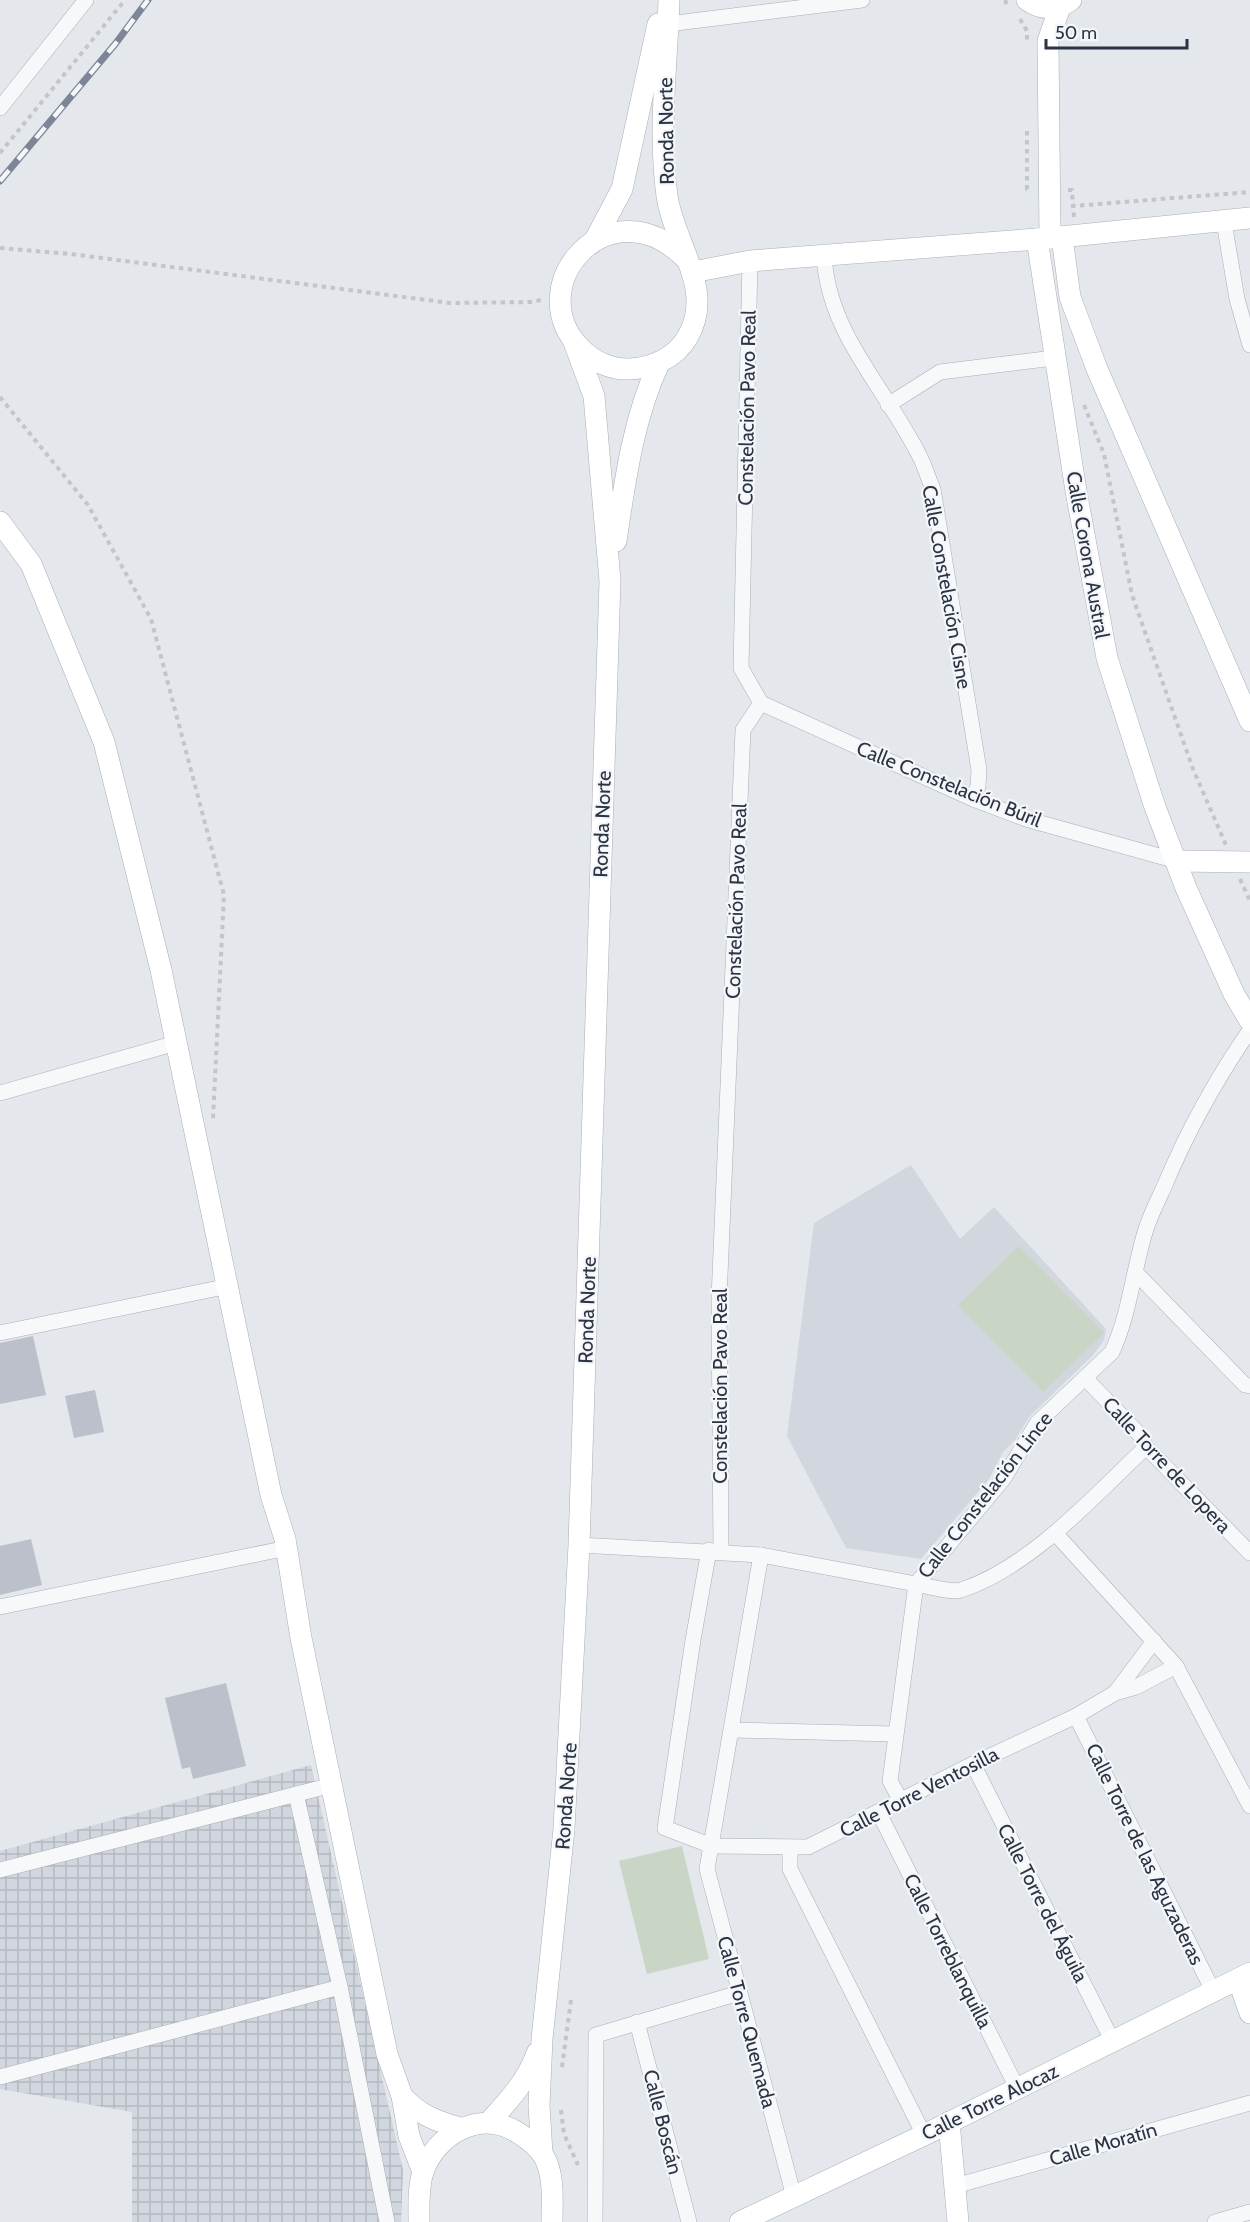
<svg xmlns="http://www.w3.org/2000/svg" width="1250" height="2222" font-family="Cabin,sans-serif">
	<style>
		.built { fill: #d2d6de }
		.industrial { fill: url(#industrial-grid) }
		.pitch { fill: #c9d6c5 }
		.building { fill: #bbc0ca }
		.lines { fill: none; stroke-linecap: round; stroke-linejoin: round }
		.street-casing { stroke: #a9aeb7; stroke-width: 16 }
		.secondary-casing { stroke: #a9aeb7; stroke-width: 22 }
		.path { stroke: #c2c5cb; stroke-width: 4; stroke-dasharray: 4.5 4.5; stroke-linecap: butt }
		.street { stroke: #f7f8fa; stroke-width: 15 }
		.secondary { stroke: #fff; stroke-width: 21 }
		.rail-casing { stroke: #7d8696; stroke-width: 7 }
		.rail { stroke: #f4f6f9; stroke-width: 4.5; stroke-dasharray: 14; stroke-linecap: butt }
		.labels { text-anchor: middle; stroke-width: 4.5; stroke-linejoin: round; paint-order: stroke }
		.street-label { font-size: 20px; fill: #2b3445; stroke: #f4f6f9 }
	</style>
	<defs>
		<pattern id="industrial-grid" width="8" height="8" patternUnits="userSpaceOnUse" patternTransform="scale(1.5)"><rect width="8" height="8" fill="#d2d6de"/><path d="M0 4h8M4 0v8" fill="none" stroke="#b4b8c0"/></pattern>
	</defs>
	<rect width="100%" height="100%" fill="#e4e7ec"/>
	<polygon class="built" points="911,1165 960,1239 994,1207 1106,1329 1104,1340 1093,1355 1029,1417 1015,1440 1003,1452 989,1479 921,1559 846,1548 787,1436 814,1223"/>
	<polygon class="industrial" points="311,1765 403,2170 401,2222 132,2222 132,2112 0,2089 0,1851"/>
	<g class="pitch">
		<polygon points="1019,1246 1104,1333 1043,1392 958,1305"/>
		<polygon points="682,1846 709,1959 647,1974 619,1861"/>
	</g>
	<g class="building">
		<polygon points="33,1336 46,1395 0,1404 0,1343"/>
		<polygon points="95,1390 104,1432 74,1438 65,1396"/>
		<polygon points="31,1539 42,1585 0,1595 0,1546"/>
		<polygon points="226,1683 246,1766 193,1779 190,1767 182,1769 165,1698"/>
	</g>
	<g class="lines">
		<defs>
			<g id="street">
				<polyline points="668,24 862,0"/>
				<polyline points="0,108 86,0"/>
				<polyline points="1224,222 1237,299 1250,345"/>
				<path d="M 824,254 C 827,333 886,388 919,455 C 925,466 928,478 933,489 L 979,770 L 978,786 L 973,799"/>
				<polyline points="888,405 940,372 1054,358"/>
				<polyline points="761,703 973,799 1026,819 1177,861"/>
				<polyline points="0,1093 176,1043"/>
				<polyline points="1137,1274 1245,1385 1250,1386"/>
				<polyline points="0,1333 229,1286"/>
				<polyline points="1086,1379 1141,1436 1146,1447 1250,1553"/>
				<polyline points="1055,1533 1176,1666 1250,1806"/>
				<polyline points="579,1545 761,1555 916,1584 890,1781 901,1801"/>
				<polyline points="709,1550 693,1640 665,1828 712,1846 808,1847 973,1764 1076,1716 1115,1693 1136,1687 1176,1666"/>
				<polyline points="721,1551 719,1299 743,730 761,703 741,668 750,261"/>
				<polyline points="761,1555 707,1869 794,2197"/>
				<path d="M 916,1584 L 1004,1478 L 1037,1423 L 1112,1352 C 1130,1313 1133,1270 1146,1229 C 1151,1214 1158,1200 1164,1187 C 1187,1132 1216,1079 1250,1030"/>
				<path d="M 916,1584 C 928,1586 950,1593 961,1590 C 1030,1568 1095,1495 1146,1447"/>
				<polyline points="0,1607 287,1548"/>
				<polyline points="1115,1693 1154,1641"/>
				<polyline points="1076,1716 1213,1991"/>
				<polyline points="732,1730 895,1734"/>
				<polyline points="973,1764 1113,2042"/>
				<polyline points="296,1794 340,1987 387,2222"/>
				<polyline points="879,1813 1017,2088"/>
				<polyline points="790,1847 790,1869 924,2135"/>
				<polyline points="0,1870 332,1785"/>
				<polyline points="637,2022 689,2222"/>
				<polyline points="0,2077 340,1987"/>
				<polyline points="955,2186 1250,2103"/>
				<polyline points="595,2222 596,2035 739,1993"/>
				<polyline points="1215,2222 1250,2212"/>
			</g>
			<g id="secondary">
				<path d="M 669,0 C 667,65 658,130 667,196 C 674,245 716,290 687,338 C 675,358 652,368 630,369 C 612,370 594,362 581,349 C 518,285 611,182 686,259"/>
				<path d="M 1027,0 C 1041,10 1056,11 1071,0"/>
				<polyline points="1062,237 1070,297 1097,369 1250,721"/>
				<polyline points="1050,238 1048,41 1060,7"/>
				<polyline points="1037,239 1076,491 1107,658 1155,807 1186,888 1234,994 1250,1021"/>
				<polyline points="595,240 622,189 658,24"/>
				<polyline points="693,272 750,261 1050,238 1250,218"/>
				<polyline points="0,522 31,564 104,742 161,970 271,1495 285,1539 301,1638 387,2054 402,2096 409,2136 423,2172"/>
				<path d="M 616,541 C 625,481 633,419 659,363"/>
				<polyline points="1177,861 1250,862"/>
				<polyline points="1238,1979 1250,2013"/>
				<path d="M 402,2096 C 419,2115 436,2121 460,2128"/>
				<path d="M 490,2121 C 510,2099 527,2081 537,2053"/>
				<polyline points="949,2122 958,2222"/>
				<polyline points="542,2153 539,2106 542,2039 564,1829 579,1545 610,581 594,396 574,342"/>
				<path d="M 419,2222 C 419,2206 418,2187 423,2172 C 436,2134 480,2110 515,2131 C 527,2138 542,2149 547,2163 C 554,2181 552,2203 552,2222"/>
				<polyline points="740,2222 924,2135 1250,1973"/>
			</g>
		</defs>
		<use href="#street" class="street-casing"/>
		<use href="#secondary" class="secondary-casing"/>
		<g class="path">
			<polyline points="1005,0 1008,7"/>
			<polyline points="1020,19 1027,31 1027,40"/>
			<polyline points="1027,131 1027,189 1030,190"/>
			<polyline points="0,153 125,0"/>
			<polyline points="1068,190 1072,190 1073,206"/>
			<polyline points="1074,217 1073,206 1250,192"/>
			<polyline points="0,248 71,254 450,303 534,302 543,299"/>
			<polyline points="0,397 88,505 151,619 224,895 213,1119"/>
			<polyline points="1084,405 1104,454 1132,595 1193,769 1226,845"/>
			<polyline points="1240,879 1250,901"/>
			<polyline points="562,2067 571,2000"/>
			<polyline points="561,2110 564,2134 578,2165"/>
		</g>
		<use href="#street" class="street"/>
		<use href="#secondary" class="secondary"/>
		<defs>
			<polyline id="rail" points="0,181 116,43 148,0"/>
		</defs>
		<use href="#rail" class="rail-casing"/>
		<use href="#rail" class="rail"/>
	</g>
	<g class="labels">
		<g class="street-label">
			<text transform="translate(666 131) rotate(-91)" y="7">Ronda Norte</text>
			<text transform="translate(747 408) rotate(-89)" y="7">Constelación Pavo Real</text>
			<text transform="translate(1088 555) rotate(80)" y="7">Calle Corona Austral</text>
			<text transform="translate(947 587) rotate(80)" y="7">Calle Constelación Cisne</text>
			<text transform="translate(949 784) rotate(22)" y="7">Calle Constelación Búril</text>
			<text transform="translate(602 824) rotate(-88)" y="7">Ronda Norte</text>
			<text transform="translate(736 901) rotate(-88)" y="7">Constelación Pavo Real</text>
			<text transform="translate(587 1310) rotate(-88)" y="7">Ronda Norte</text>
			<text transform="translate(720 1386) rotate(-90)" y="7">Constelación Pavo Real</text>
			<text transform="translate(1167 1465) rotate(47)" y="7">Calle Torre de Lopera</text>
			<text transform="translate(985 1495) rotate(-52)" y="7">Calle Constelación Lince</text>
			<text transform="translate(919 1792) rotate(-27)" y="7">Calle Torre Ventosilla</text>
			<text transform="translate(566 1796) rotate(-86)" y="7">Ronda Norte</text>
			<text transform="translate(1145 1854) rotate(64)" y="7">Calle Torre de las Aguzaderas</text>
			<text transform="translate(1043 1903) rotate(63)" y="7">Calle Torre del Águila</text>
			<text transform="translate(948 1951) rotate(63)" y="7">Calle Torreblanquilla</text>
			<text transform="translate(747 2022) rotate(75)" y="7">Calle Torre Quemada</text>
			<text transform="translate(990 2102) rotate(-26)" y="7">Calle Torre Alocaz</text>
			<text transform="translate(663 2122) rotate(76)" y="7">Calle Boscán</text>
			<text transform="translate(1103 2144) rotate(-16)" y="7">Calle Moratín</text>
		</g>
	</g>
	<path d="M1046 39v9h141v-9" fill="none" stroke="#2b3445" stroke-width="3"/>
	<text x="1055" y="39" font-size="18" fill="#2b3445" stroke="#f4f6f9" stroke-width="4.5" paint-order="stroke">50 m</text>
</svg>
